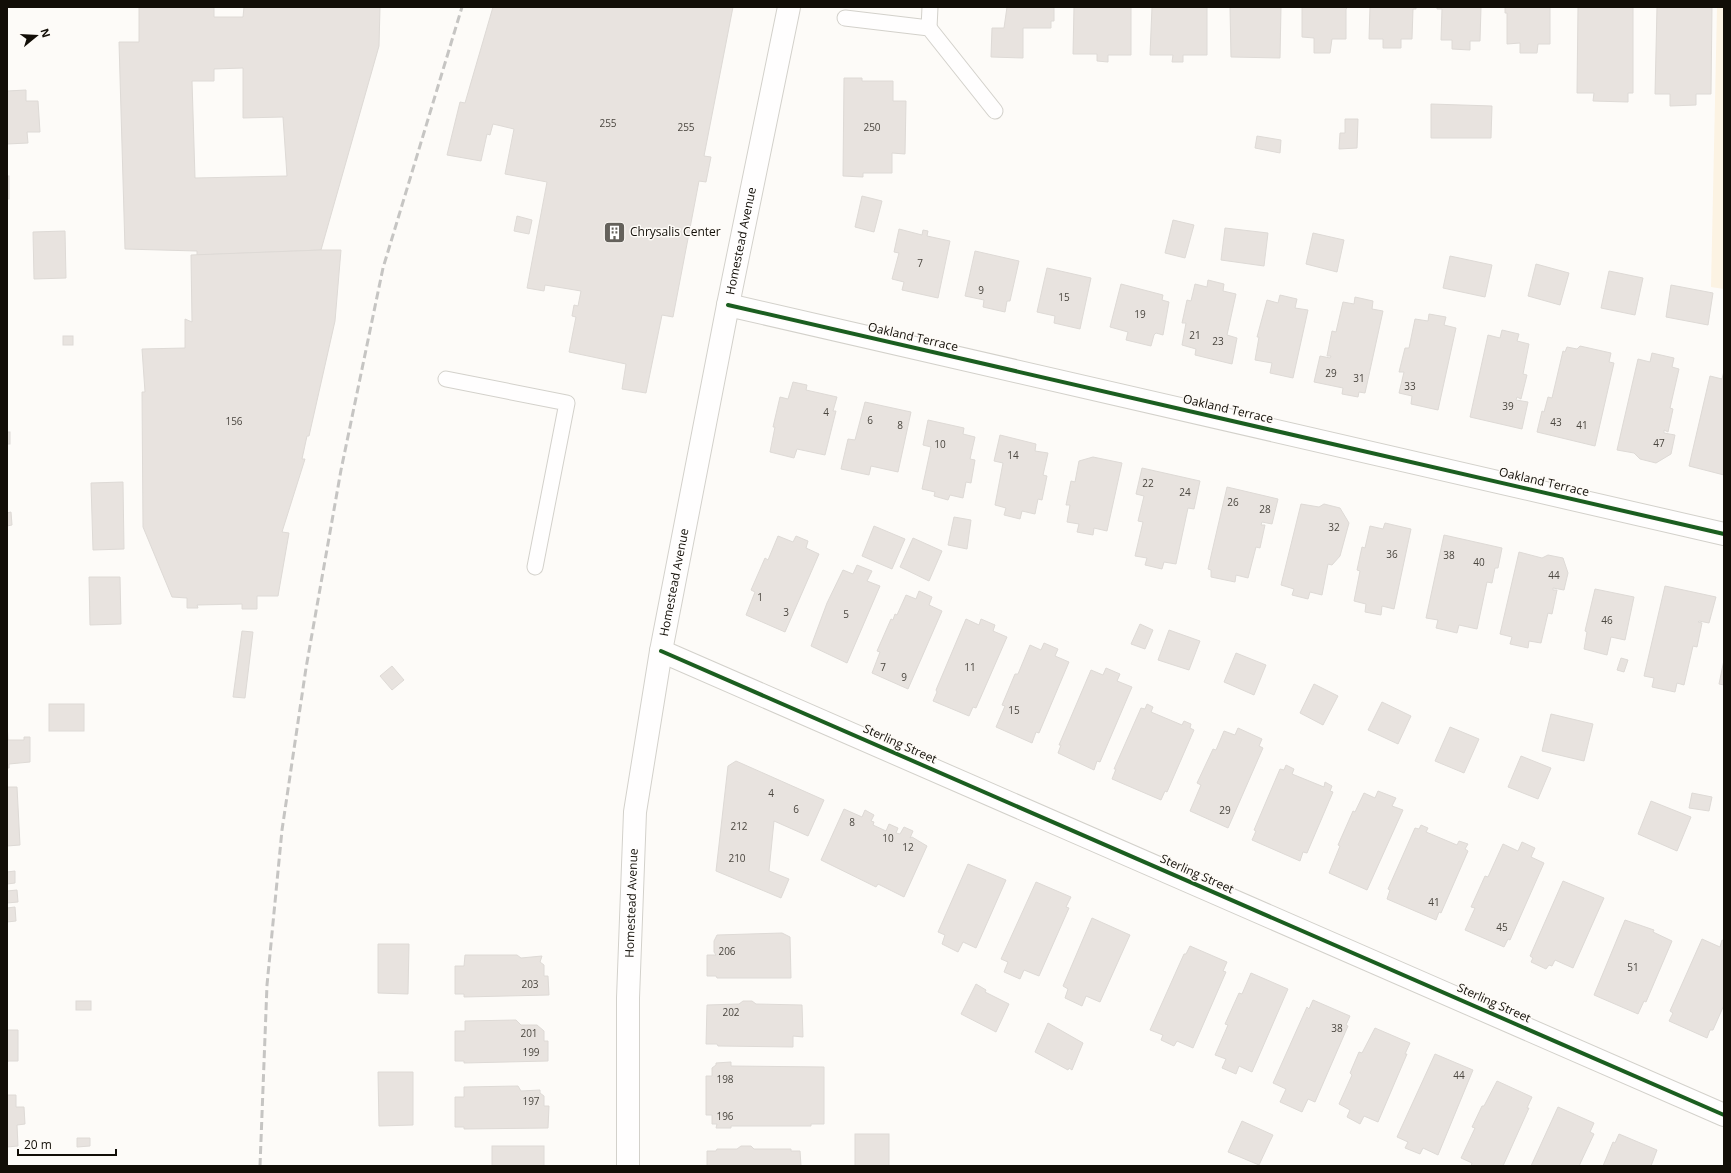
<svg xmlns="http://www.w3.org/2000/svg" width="1731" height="1173" font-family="'Open Sans',sans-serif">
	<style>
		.built { fill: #fcf3e3 }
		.building { fill: #e8e3df; stroke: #dedad6; fill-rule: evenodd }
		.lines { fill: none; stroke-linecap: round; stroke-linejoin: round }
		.service-casing { stroke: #d3d1cb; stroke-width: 17 }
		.minor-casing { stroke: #d3d1cb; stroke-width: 24 }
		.secondary-casing { stroke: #d3d1cb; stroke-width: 24 }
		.service { stroke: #fffefe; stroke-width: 15 }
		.minor { stroke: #fffefe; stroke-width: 22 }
		.secondary { stroke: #fffefe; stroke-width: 22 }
		.rail { stroke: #c6c5c3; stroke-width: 3; stroke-dasharray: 8 4; stroke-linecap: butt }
		.cycleway-casing { stroke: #fefbf7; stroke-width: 6 }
		.cycleway { stroke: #1b5e20; stroke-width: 4 }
		.labels { text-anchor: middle; stroke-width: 3; stroke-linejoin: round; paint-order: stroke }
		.number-label { font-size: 10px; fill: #4a463f }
		.poi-label { font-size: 12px; fill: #120e07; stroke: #fefbf7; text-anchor: start }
		.street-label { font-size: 12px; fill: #120e07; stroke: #fefbf7 }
	</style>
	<rect width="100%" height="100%" fill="#fdfbf8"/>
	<polygon class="built" points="1717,7 1724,7 1724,289 1711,287"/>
	<g class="building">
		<path d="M 139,7 L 214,7 L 214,17 L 243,17 L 244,7 L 380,7 L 379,46 L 321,250 L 197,255 L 197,251 L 125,249 L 119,42 L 139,42 ZM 243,68 L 243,118 L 283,117 L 287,176 L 195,178 L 192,81 L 214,81 L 214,69 Z"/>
		<polygon points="493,7 733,7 704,156 711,157 706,182 699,181 673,317 662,315 646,393 622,389 626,364 569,352 576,317 572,316 574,305 578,306 581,291 545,285 544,291 527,288 547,182 505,174 514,129 493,124 490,135 487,134 481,161 447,155 460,102 465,103"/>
		<polygon points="1007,7 1054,7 1054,21 1051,21 1051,28 1023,28 1023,58 991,57 992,28 1004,28"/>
		<polygon points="1074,7 1131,7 1131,55 1108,55 1108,62 1097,61 1097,54 1073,54"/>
		<polygon points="1152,7 1207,7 1207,55 1183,55 1183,62 1172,62 1173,55 1150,55"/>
		<polygon points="1230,7 1281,7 1280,58 1231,57"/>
		<polygon points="1302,7 1348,7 1346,9 1346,39 1332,39 1330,53 1314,53 1314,38 1302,37"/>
		<polygon points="1370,7 1416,7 1416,9 1413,9 1412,39 1401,39 1401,48 1383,48 1383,39 1369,39"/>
		<polygon points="1437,7 1481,7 1480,41 1470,41 1470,50 1452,49 1452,40 1441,40 1442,9 1437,9"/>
		<polygon points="1505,7 1550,7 1550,44 1538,44 1537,53 1520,53 1520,43 1507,44 1507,13 1505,13"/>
		<polygon points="1578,7 1633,7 1633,93 1628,93 1628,102 1593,101 1594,93 1577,93"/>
		<polygon points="1657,7 1712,7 1711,94 1696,94 1696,105 1670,106 1670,94 1655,94"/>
		<polygon points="844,78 862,78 862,81 893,81 893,101 906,101 905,154 892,153 892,173 863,173 863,177 843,176"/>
		<polygon points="26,90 26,101 38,101 40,132 27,132 28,143 7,144 7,91"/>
		<polygon points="1431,104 1492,106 1491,138 1431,138"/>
		<polygon points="1345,119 1358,119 1357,148 1339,149 1340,133 1345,133"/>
		<polygon points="1257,136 1281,140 1280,153 1255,148"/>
		<rect x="7" y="176" width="2" height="23"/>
		<polygon points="862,196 882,201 874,232 855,227"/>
		<polygon points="517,216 532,220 529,234 514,231"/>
		<polygon points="1173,220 1194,225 1185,258 1165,253"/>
		<polygon points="1225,228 1268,233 1264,266 1221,260"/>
		<polygon points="899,229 922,235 923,230 928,231 927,236 950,241 938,298 902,290 904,282 892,279 899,253 894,252"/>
		<polygon points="65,231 66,278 34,279 33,232"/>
		<polygon points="1313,233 1344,240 1337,272 1306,264"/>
		<polygon points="321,250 341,250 335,321 309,436 307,436 302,459 305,459 282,532 289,533 278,596 257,596 257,609 242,609 242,604 197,605 198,608 187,608 187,598 172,597 143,527 142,392 145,392 142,349 185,348 185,319 192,322 191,255"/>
		<polygon points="975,251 1019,261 1010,301 1007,301 1005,312 983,307 984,300 965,296"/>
		<polygon points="1450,256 1492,265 1485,297 1443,288"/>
		<polygon points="1536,264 1569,273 1560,305 1528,296"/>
		<polygon points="1047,268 1091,278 1080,329 1054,323 1055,316 1037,312"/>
		<polygon points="1609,271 1643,278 1635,315 1601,308"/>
		<polygon points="1208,280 1224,284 1223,291 1236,294 1227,335 1237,338 1232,364 1195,355 1196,349 1182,345 1186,323 1182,323 1187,300 1191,301 1195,284 1207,287"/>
		<polygon points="1121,284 1163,295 1162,300 1169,302 1163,335 1156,333 1154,335 1151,346 1126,340 1128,332 1110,327"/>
		<polygon points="1671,285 1713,293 1708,325 1666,317"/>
		<polygon points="1280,295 1297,299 1295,308 1308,310 1293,378 1270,373 1272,363 1255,360 1259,337 1257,337 1267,300 1278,303"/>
		<polygon points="1355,297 1373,301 1372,309 1383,311 1365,393 1359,392 1358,397 1342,394 1343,388 1314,382 1320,356 1330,358 1331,356 1327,356 1332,331 1336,332 1343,302 1354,304"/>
		<polygon points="1429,314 1446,317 1444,325 1456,328 1438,410 1411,404 1412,396 1399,393 1404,372 1399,372 1405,348 1409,348 1415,319 1428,321"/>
		<polygon points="1502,330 1519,334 1517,341 1529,344 1523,374 1527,375 1521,399 1517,397 1516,400 1528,402 1522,429 1470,417 1488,335 1500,338"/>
		<rect x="63" y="336" width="10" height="9"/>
		<polygon points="1580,346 1611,353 1609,362 1614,363 1595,446 1537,432 1542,411 1544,412 1548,397 1552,398 1563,351 1565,352 1567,347 1577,349"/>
		<polygon points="1652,353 1674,358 1672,367 1679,369 1670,408 1673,409 1668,432 1664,430 1664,433 1675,435 1671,454 1656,463 1640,459 1634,453 1617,450 1638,359 1650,362"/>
		<polygon points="1724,371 1724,475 1689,466 1710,376 1722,379"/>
		<polygon points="793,382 807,385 806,390 837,397 833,411 836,411 825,455 797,449 794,458 770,452 775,427 773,427 780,397 788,399"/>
		<polygon points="865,402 911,412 898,472 871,466 869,475 841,469 848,439 855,440"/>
		<polygon points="928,420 964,428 963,434 975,437 970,459 975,460 971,483 966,482 963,498 950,495 948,500 934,496 935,492 922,489 931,447 923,445"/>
		<rect x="7" y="432" width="3" height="12"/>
		<polygon points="1000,435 1036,444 1035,451 1048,453 1043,475 1047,476 1042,500 1038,499 1035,514 1022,511 1020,519 1004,515 1006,508 995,505 1003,463 994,461"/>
		<polygon points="1093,457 1122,463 1107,531 1094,528 1093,535 1077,532 1079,524 1067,522 1070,505 1066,505 1071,481 1075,482 1079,461"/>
		<polygon points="1142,468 1200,481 1194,509 1188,508 1176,564 1164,562 1162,569 1145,565 1147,558 1135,556 1143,522 1138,521 1144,496 1136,494"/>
		<polygon points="123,482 124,549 93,550 91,483"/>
		<polygon points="1227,487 1278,499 1272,524 1262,522 1261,525 1265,525 1260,548 1256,547 1248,578 1236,575 1235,582 1211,577 1211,570 1208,569"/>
		<polygon points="1301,504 1319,507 1324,504 1340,508 1349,523 1340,556 1332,565 1328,564 1322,595 1310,592 1308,599 1292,595 1294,589 1281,585"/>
		<polygon points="11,512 12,525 7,526 7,513"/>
		<polygon points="954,517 971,520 967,549 948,545"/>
		<polygon points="1385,523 1411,529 1394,609 1382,606 1381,615 1365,612 1366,604 1354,601 1360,571 1357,570 1362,547 1365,548 1370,526 1383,529"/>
		<polygon points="874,526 905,539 892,569 862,556"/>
		<polygon points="1444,535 1502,548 1498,568 1495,568 1492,583 1487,582 1477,629 1459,625 1457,633 1436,628 1438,620 1426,618"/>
		<polygon points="778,536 793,542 796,536 808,541 806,548 819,554 785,632 746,615 755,592 751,590 765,558 768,560"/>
		<polygon points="913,538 942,551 929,581 900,567"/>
		<polygon points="1519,552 1542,558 1548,555 1563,558 1568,573 1564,590 1553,588 1553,590 1557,590 1552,614 1548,613 1541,643 1529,641 1528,648 1510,644 1512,637 1500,634"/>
		<polygon points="857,565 872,571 867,581 880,586 847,663 811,646 827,603 843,570 853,574"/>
		<polygon points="89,577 120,577 121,624 90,625"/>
		<polygon points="1665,586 1716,597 1709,623 1699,621 1698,622 1702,623 1697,647 1693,646 1684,685 1677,683 1675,692 1652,687 1654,678 1644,676"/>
		<polygon points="1595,589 1634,597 1625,640 1611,637 1607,655 1584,649 1587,632 1585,631"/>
		<polygon points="919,591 932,597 929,605 942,611 908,689 872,673 880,652 877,651 891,619 893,620 895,614 897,615 906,595 916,599"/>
		<polygon points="966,619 979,625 981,619 995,625 993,631 1007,637 976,708 973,707 969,716 933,701 937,692 936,690"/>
		<polygon points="1140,624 1153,630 1145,649 1131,644"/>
		<polygon points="1169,630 1200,641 1189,670 1158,660"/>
		<polygon points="242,631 253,632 245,698 233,697"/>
		<polygon points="1044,643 1058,649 1055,656 1069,662 1039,733 1036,732 1032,743 996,727 1005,706 1002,705 1015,674 1018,674 1030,645 1041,650"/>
		<polygon points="1236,653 1266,665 1254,695 1224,682"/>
		<polygon points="1621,658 1628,660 1624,672 1617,670"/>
		<polygon points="1724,660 1724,685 1719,684"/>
		<polygon points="392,666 404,680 392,690 380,676"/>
		<polygon points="1106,668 1120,674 1117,681 1132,687 1100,762 1097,761 1094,770 1058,753 1061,745 1059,745 1091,670 1103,675"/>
		<polygon points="1314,684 1338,696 1323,725 1300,713"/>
		<polygon points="1382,702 1411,716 1398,744 1368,730"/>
		<rect x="49" y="704" width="35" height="27"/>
		<polygon points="1147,704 1153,707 1151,712 1182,725 1184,721 1191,724 1190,728 1194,730 1167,792 1165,791 1161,800 1112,779 1116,769 1114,769 1141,708 1145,709"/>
		<polygon points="1551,714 1593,724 1584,761 1542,751"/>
		<polygon points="7,723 8,740 24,740 24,737 30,737 30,762 9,764 9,768 7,768"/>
		<polygon points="1450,727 1479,739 1464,773 1435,761"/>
		<polygon points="1238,728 1262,739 1259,746 1263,748 1228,828 1190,811 1201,785 1197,783 1213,749 1216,750 1224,731 1235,735"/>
		<polygon points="1521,756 1551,768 1538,799 1508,787"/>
		<polygon points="736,761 824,800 808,836 774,821 769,871 789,879 781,898 716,871 728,766"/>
		<polygon points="1286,765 1294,769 1292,774 1324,787 1325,782 1332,786 1330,791 1333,792 1307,853 1303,852 1300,861 1252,840 1256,831 1254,830 1280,769 1284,770"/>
		<polygon points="7,787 17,787 20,845 7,846"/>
		<polygon points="1378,791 1396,798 1392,806 1403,810 1367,890 1329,873 1340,846 1338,845 1353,811 1355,812 1364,793 1375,798"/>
		<polygon points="1692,793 1712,797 1709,811 1689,808"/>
		<polygon points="1651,801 1691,817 1677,851 1638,834"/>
		<polygon points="844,809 862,817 865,810 874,815 871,821 874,822 873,825 886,831 889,824 898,828 896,833 900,834 904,827 913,831 910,838 912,837 927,846 904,897 878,884 876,887 821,860"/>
		<polygon points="1421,825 1428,828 1426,832 1457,845 1459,841 1468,844 1465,849 1468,851 1441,913 1439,912 1436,920 1387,899 1390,890 1388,889 1415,828 1419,829"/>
		<polygon points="1522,842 1535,848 1531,857 1544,863 1510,940 1508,939 1504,947 1465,930 1475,908 1471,907 1485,876 1488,877 1503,844 1518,851"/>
		<polygon points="968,864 1006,880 976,948 963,942 958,952 942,944 945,935 938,932"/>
		<polygon points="15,871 15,883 7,884 7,872"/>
		<polygon points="1563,881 1604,898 1573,968 1555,960 1552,966 1549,965 1546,969 1531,962 1533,958 1530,956"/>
		<polygon points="1036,882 1071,897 1066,907 1069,908 1039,976 1024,970 1020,979 1004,972 1008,962 1001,959"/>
		<polygon points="17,890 18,902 7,903 7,891"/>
		<polygon points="7,905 7,908 15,907 16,921 7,922 7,923"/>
		<polygon points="1092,918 1130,935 1100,1002 1086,996 1082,1006 1065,998 1068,989 1063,986"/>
		<polygon points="1625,920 1654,930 1653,932 1672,941 1646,1002 1644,1001 1638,1014 1594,995"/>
		<polygon points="782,933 790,937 791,978 717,978 716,976 707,976 707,955 716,955 714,952 714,941 717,935"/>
		<polygon points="1702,939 1720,947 1722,940 1724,941 1724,1005 1713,1030 1710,1030 1707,1038 1669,1021 1673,1013 1670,1011"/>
		<polygon points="378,944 409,944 408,994 378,993"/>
		<polygon points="1190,946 1227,962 1223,971 1226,972 1193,1048 1177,1041 1174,1046 1161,1040 1163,1035 1150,1030 1184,954 1186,954"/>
		<polygon points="465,955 517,955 521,958 542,956 540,962 544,965 544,976 548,976 549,995 464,997 464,994 455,994 455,966 464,966"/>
		<polygon points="1251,973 1288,989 1252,1072 1239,1066 1236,1074 1222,1068 1226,1059 1215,1055 1228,1025 1225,1024 1239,993 1242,994"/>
		<polygon points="976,984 986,990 985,992 1009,1004 996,1032 961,1014"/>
		<polygon points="1313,1000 1350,1016 1346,1025 1348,1026 1315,1102 1308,1099 1302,1112 1280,1102 1286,1089 1273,1083 1307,1007 1309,1009"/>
		<rect x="76" y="1001" width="15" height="9"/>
		<polygon points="743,1001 752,1001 756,1004 802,1005 803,1037 793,1036 793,1047 718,1046 717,1044 706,1044 707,1005 739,1004"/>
		<polygon points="7,1018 7,1030 18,1030 18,1061 8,1061 7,1064"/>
		<polygon points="516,1020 521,1025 537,1025 544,1031 544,1041 548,1041 548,1061 464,1063 464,1061 455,1061 455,1031 465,1031 465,1021"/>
		<polygon points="1048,1023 1083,1043 1072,1070 1069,1068 1068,1070 1035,1052"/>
		<polygon points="1375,1028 1410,1043 1405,1054 1407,1054 1378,1122 1364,1116 1360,1124 1347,1117 1350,1110 1339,1104 1352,1075 1350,1073 1359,1052 1362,1053"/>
		<polygon points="1435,1054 1473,1070 1438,1155 1423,1148 1420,1154 1405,1148 1408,1142 1397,1137"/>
		<polygon points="731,1062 731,1066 824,1067 824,1124 811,1124 811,1126 731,1126 731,1128 716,1128 717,1124 712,1124 712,1115 706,1115 706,1076 712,1076 712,1068 716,1065 716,1063"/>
		<polygon points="378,1072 413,1072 413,1125 379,1126"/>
		<polygon points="1497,1081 1532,1097 1527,1108 1529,1108 1503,1166 1471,1166 1472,1163 1461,1158 1475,1128 1472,1127 1482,1106 1484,1106"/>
		<polygon points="518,1086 521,1091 540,1090 540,1093 544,1096 544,1106 549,1106 548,1128 464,1129 464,1127 455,1127 455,1097 464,1097 464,1087"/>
		<polygon points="7,1095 16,1095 16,1107 24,1107 25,1124 17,1125 18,1146 7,1147"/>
		<polygon points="1558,1107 1594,1123 1590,1132 1594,1134 1579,1166 1531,1166"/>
		<polygon points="1242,1121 1273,1135 1259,1165 1228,1152"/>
		<rect x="855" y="1134" width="34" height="32"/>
		<polygon points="1619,1134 1657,1150 1651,1166 1603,1166 1613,1142 1615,1143"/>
		<polygon points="77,1138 90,1138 90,1146 77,1147"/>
		<rect x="492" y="1146" width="52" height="20"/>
		<polygon points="741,1146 751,1146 754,1149 791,1149 791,1151 800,1151 801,1166 707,1166 707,1151 716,1151 717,1149 737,1149"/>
	</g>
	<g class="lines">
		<defs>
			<g id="service">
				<polyline points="845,18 929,28 995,111"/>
				<polyline points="929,28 930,7"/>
				<polyline points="446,379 567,403 535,567"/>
			</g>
			<g id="minor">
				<polyline points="728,305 1724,534"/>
				<polyline points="661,651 1724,1115"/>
			</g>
			<g id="secondary">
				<path id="s1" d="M 628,1166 L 628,998 L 635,812 L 661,651 L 728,305 L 789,7"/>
			</g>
		</defs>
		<use href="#service" class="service-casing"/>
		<use href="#minor" class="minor-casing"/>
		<use href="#secondary" class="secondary-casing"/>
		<use href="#service" class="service"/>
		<use href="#minor" class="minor"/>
		<use href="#secondary" class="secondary"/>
		<polyline class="rail" points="260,1166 267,985 282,830 306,668 341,470 383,268 462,7"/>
		<defs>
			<g id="cycleway">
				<polyline points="728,305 1724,534"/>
				<polyline points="661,651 1724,1115"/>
			</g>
		</defs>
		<use href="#cycleway" class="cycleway-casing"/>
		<use href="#cycleway" class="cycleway"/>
	</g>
	<defs>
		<symbol id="building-square" viewBox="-11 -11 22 22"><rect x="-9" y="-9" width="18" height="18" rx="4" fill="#64615b" stroke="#fefbf7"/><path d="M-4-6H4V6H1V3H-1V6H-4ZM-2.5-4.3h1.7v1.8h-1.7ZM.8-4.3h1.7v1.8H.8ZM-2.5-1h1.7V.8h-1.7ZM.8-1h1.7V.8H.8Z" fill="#fff"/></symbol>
	</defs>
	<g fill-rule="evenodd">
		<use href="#building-square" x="602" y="220" width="25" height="25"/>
	</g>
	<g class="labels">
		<g class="number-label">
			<text x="608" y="127">255</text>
			<text x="686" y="131">255</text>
			<text x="872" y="131">250</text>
			<text x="920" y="267">7</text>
			<text x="981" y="294">9</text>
			<text x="1064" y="301">15</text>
			<text x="1140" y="318">19</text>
			<text x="1195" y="339">21</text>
			<text x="1218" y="345">23</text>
			<text x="1331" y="377">29</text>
			<text x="1359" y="382">31</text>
			<text x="1410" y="390">33</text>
			<text x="1508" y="410">39</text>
			<text x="826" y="416">4</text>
			<text x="870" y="424">6</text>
			<text x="234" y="425">156</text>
			<text x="1556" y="426">43</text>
			<text x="900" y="429">8</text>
			<text x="1582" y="429">41</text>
			<text x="1659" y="447">47</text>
			<text x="940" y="448">10</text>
			<text x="1013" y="459">14</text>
			<text x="1148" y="487">22</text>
			<text x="1185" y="496">24</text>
			<text x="1233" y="506">26</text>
			<text x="1265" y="513">28</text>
			<text x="1334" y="531">32</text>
			<text x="1392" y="558">36</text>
			<text x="1449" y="559">38</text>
			<text x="1479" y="566">40</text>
			<text x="1554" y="579">44</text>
			<text x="760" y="601">1</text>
			<text x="786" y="616">3</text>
			<text x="846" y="618">5</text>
			<text x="1607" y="624">46</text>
			<text x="883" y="671">7</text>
			<text x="970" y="671">11</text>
			<text x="904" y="681">9</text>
			<text x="1014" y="714">15</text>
			<text x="771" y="797">4</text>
			<text x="796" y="813">6</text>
			<text x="1225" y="814">29</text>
			<text x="852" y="826">8</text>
			<text x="739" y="830">212</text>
			<text x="888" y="842">10</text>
			<text x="908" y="851">12</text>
			<text x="737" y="862">210</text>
			<text x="1434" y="906">41</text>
			<text x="1502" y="931">45</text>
			<text x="727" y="955">206</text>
			<text x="1633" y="971">51</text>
			<text x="530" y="988">203</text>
			<text x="731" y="1016">202</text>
			<text x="1337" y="1032">38</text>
			<text x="529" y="1037">201</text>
			<text x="531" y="1056">199</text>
			<text x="1459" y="1079">44</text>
			<text x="725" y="1083">198</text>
			<text x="531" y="1105">197</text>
			<text x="725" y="1120">196</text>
		</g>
		<g class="poi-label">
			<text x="630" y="236">Chrysalis Center</text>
		</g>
		<g class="street-label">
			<text dy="4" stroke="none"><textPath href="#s1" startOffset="935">Homestead Avenue</textPath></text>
			<text transform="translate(913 337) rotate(13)" y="4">Oakland Terrace</text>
			<text transform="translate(1228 409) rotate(13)" y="4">Oakland Terrace</text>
			<text transform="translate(1544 482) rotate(13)" y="4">Oakland Terrace</text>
			<text dy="4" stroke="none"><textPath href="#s1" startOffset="587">Homestead Avenue</textPath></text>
			<text transform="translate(900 744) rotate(24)" y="4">Sterling Street</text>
			<text transform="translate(1197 874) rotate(24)" y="4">Sterling Street</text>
			<text dy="4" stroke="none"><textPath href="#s1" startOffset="263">Homestead Avenue</textPath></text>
			<text transform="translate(1494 1003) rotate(24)" y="4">Sterling Street</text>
		</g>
	</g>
	<rect width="1731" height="1173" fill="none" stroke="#120e07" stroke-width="16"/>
	<g transform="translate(36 36) rotate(72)" stroke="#fefbf7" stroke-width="3" paint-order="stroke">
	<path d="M0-3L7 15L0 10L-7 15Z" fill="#120e07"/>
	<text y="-6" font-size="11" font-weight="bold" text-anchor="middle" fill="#120e07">N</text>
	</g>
	<path d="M18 1149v6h98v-6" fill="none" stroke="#120e07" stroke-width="2"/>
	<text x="24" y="1149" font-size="12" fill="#120e07" stroke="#fefbf7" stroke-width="3" paint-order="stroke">20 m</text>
</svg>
